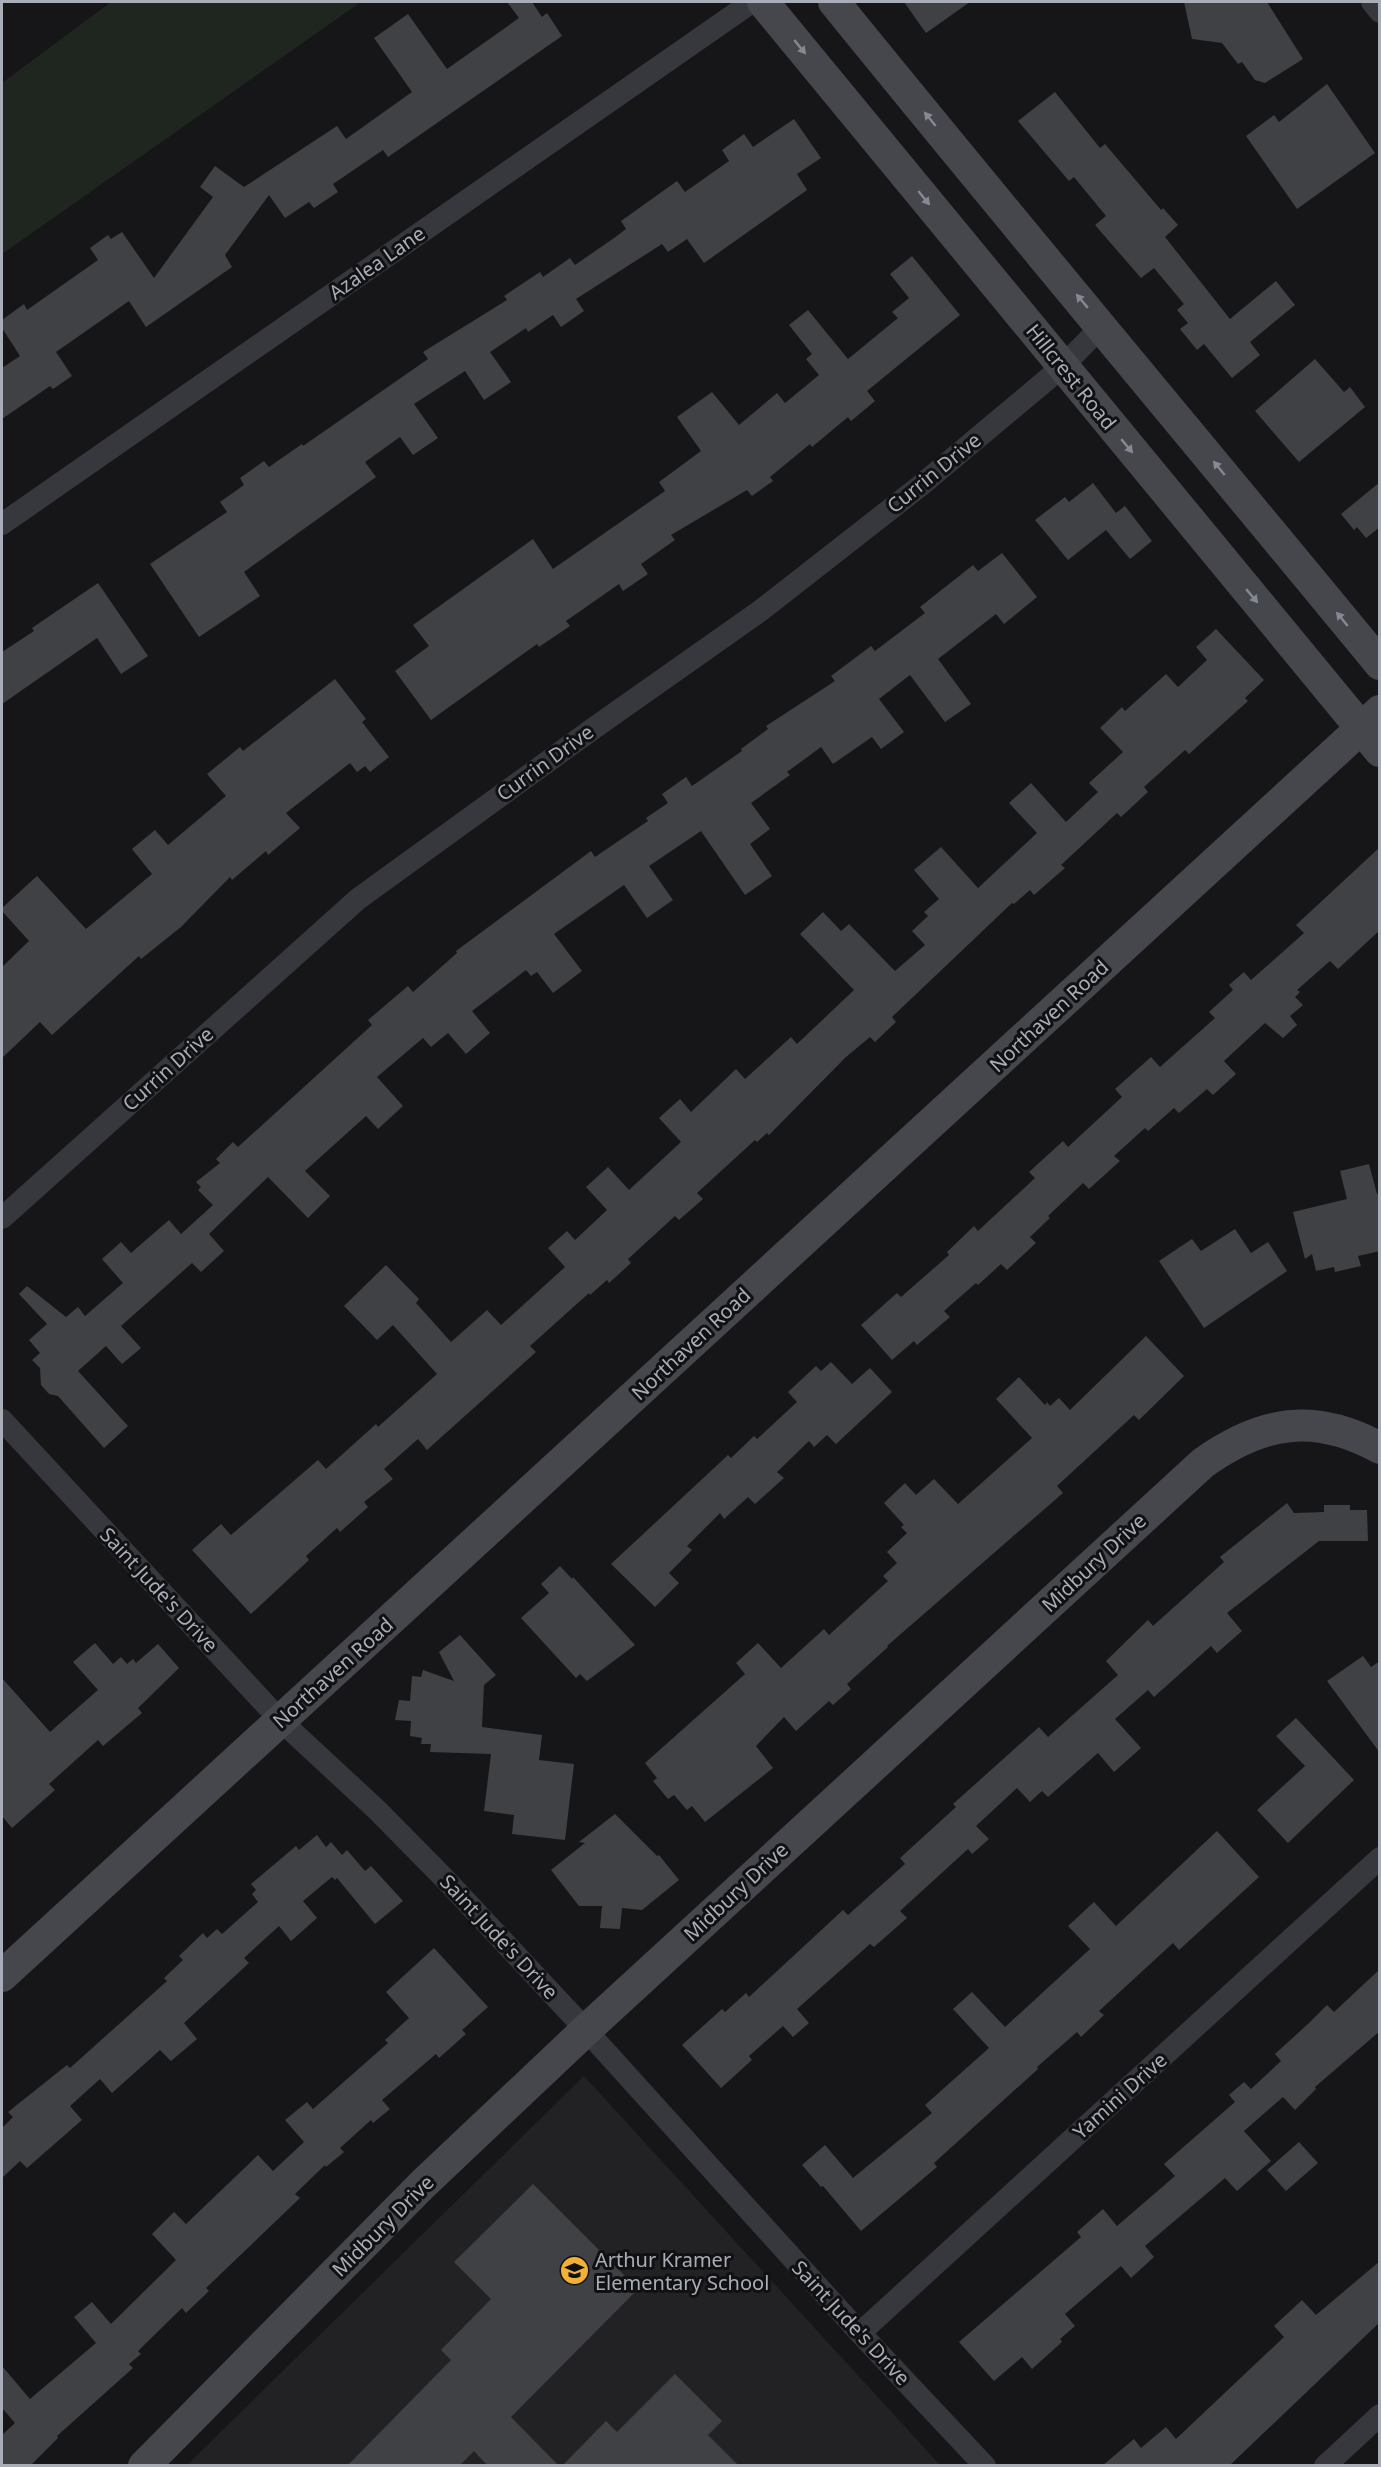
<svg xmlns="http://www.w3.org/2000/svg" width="1381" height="2467" font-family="'Noto Sans',sans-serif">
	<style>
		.built { fill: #222225 }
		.green { fill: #1e261f }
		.building { fill: #404145 }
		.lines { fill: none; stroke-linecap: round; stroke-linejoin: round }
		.street { stroke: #37383d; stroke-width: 22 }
		.secondary { stroke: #45474d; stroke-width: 32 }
		.oneway { fill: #858993 }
		.labels { text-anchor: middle; stroke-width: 6; stroke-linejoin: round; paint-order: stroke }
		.street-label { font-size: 20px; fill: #a8adb8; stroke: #111113 }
		.poi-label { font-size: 20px; fill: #a8adb8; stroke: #111113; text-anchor: start }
	</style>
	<rect width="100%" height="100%" fill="#161618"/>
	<polygon class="built" points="584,2076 940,2465 186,2466"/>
	<polygon class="green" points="111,2 361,2 2,254 2,83"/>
	<g class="building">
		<polygon points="507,2 532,2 542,17 547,13 562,36 388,157 383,150 333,184 338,192 314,208 309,202 285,218 269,195 225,255 232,267 146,327 129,301 56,352 72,376 53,389 50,386 2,419 2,368 20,356 2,328 2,320 24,304 27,310 98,260 90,248 108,235 111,239 122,232 154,278 213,197 200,187 215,166 244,187 337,126 346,139 412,92 374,38 408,14 447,69 519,18"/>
		<polygon points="904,2 970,2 926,33"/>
		<polygon points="1184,2 1267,2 1303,59 1265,83 1255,80 1242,62 1238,64 1222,43 1192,39"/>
		<polygon points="1327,84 1375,153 1297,209 1246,136 1274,115 1279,122"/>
		<polygon points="1055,92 1100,148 1105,144 1161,210 1163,208 1178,225 1165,237 1230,319 1276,281 1295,305 1250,342 1260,355 1232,378 1204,344 1197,350 1180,329 1188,323 1177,310 1184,304 1154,268 1141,278 1095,225 1106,216 1074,177 1069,181 1018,121"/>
		<polygon points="794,119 821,158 797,174 807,190 704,263 687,239 668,252 662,244 576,299 584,311 561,327 553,315 528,332 526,328 490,352 511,382 484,400 465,371 414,404 438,438 413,455 400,437 365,462 376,477 244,572 260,596 199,637 150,564 227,512 220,502 244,485 240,478 264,461 269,467 302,444 303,446 428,359 423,352 507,300 504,296 540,272 543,277 570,258 575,265 614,238 626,229 621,221 677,181 685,192 729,161 722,150 744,134 753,147"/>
		<polygon points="912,256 960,315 867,391 875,401 851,421 848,417 812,447 810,444 770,477 773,481 752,496 747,490 671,535 675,540 641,564 648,574 623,591 619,584 566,621 570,626 539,647 537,644 431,720 395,671 429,646 413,625 533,539 553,569 665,491 659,482 701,451 677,417 712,392 739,425 777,393 785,403 819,375 806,359 812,354 789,325 808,310 848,359 898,318 892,312 909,298 890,274"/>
		<polygon points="1315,359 1344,392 1350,387 1365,407 1299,462 1255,411"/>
		<polygon points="1380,482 1380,527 1366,538 1357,527 1354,530 1341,514"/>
		<polygon points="1093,483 1116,513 1125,506 1152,541 1130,559 1106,530 1068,560 1035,520 1065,497 1069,502"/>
		<polygon points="1002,553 1037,597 1004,624 996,614 938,659 971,704 945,722 910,675 879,699 904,732 881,749 872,737 833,764 821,747 787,772 790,775 751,803 770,829 750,844 772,876 745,895 701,831 649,866 673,900 647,918 624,885 554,934 582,971 553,993 537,972 531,976 526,970 472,1011 490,1033 466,1054 448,1033 431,1047 423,1038 377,1077 403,1106 378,1129 366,1116 305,1171 330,1196 308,1218 268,1177 209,1234 224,1251 201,1272 192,1263 121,1326 141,1348 122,1364 106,1346 78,1371 128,1426 104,1448 58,1396 49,1394 41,1385 40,1368 32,1360 40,1353 29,1340 47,1324 19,1294 27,1286 66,1317 78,1307 85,1316 123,1283 102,1259 121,1242 131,1253 169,1220 181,1234 213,1205 198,1190 201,1187 196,1182 220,1163 216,1159 233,1142 238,1147 372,1025 368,1020 408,986 413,992 457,953 456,951 591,851 595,857 648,821 646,818 668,803 662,794 686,777 692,786 742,751 741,749 768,729 766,726 835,681 831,676 871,646 875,651 925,613 920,607 973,565 978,571"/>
		<polygon points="98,583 148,656 121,674 97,638 2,704 2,652 34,631 32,628"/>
		<polygon points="1216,629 1264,680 1245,698 1248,701 1189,754 1185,750 1144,787 1148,792 1121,817 1117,813 1061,865 1065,868 1034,895 1030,890 1014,904 1012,903 892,1017 896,1022 875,1042 870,1037 846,1057 769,1135 767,1133 757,1142 755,1140 697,1193 703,1199 679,1220 675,1216 628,1259 631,1263 609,1283 607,1280 590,1295 589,1293 530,1346 536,1352 427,1450 418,1439 384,1469 393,1479 364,1502 368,1507 340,1532 337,1528 306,1556 309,1560 251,1614 192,1550 221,1524 231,1535 318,1460 326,1469 376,1424 378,1427 437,1374 393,1325 377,1340 344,1306 386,1265 419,1299 416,1303 451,1342 487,1310 501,1325 565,1267 548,1248 567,1231 575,1240 607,1210 586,1187 608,1167 629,1190 681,1142 659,1118 680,1099 691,1112 736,1069 745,1079 791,1037 797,1044 854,990 800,934 823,912 841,931 849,924 895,971 925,945 912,931 928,916 924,912 939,899 914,870 941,847 978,888 1037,833 1009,803 1031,783 1066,822 1098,792 1089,783 1123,752 1100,728 1122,707 1125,711 1166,674 1178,687 1207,660 1196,647"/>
		<polygon points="335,679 366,719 362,722 389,757 370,772 365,766 357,772 350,763 286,813 300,828 268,855 266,851 232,880 230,877 181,927 141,959 139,956 52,1035 40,1022 2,1058 2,967 29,941 2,911 2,908 37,876 86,929 152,874 132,849 155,830 168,845 226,796 207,774 240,747 243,751"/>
		<polygon points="1380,847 1380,930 1338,969 1330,961 1297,990 1300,992 1295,997 1303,1005 1290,1016 1297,1025 1283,1038 1265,1023 1224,1061 1236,1074 1213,1095 1207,1089 1179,1113 1174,1108 1148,1131 1145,1128 1114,1156 1120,1161 1089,1189 1083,1183 1048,1216 1050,1218 1030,1237 1036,1243 1007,1270 1001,1264 978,1285 976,1283 944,1311 950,1317 917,1345 914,1341 892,1360 861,1325 897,1293 901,1297 949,1255 947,1252 974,1226 978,1231 1035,1178 1029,1172 1063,1141 1068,1147 1122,1097 1115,1089 1151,1057 1160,1067 1215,1018 1209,1012 1233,990 1229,985 1244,972 1251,980 1304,933 1296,925"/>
		<polygon points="1369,1164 1377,1194 1380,1193 1380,1251 1358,1256 1361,1266 1335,1272 1334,1267 1316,1271 1312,1254 1305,1259 1293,1212 1347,1199 1340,1171"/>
		<polygon points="1235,1229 1251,1253 1268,1242 1287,1271 1204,1328 1159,1261 1192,1239 1201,1251"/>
		<polygon points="1146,1336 1184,1376 1139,1420 1134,1415 1057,1486 1063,1493 887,1646 888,1647 847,1684 851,1689 833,1705 829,1701 796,1731 784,1717 756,1746 773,1768 705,1822 692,1806 687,1810 674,1795 668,1799 653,1781 657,1778 645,1763 745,1674 736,1663 758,1643 781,1668 824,1629 829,1635 888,1581 883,1576 897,1563 887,1552 907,1533 901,1527 904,1525 884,1503 905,1483 916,1495 934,1479 958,1504 1032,1438 996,1399 1019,1377 1045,1405 1047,1402 1050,1406 1059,1398 1070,1410"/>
		<polygon points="831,1362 852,1384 870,1368 892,1392 836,1444 827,1435 814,1447 809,1441 777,1472 784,1478 755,1504 748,1497 724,1519 720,1513 687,1546 692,1550 669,1573 679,1583 655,1607 611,1564 728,1455 731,1458 754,1436 757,1439 797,1402 788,1392 816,1366 821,1371"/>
		<polygon points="1287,1503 1294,1513 1324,1512 1324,1505 1350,1505 1350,1510 1367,1510 1368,1541 1319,1541 1227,1613 1242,1631 1217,1653 1211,1646 1154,1697 1148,1690 1115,1719 1141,1748 1114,1772 1098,1753 1048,1797 1042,1791 1030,1802 1017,1788 976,1826 989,1839 972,1854 968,1849 900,1911 907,1918 874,1947 870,1944 797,2009 809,2023 793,2037 783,2026 749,2056 752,2060 721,2088 682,2045 722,2009 725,2012 746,1993 749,1997 843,1910 848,1915 905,1864 900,1858 956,1807 953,1804 1039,1727 1048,1737 1118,1675 1106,1661 1148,1620 1153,1626 1224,1562 1220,1557"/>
		<polygon points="560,1566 572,1579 573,1577 635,1645 587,1681 580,1674 576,1678 521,1618 549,1593 541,1584"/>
		<polygon points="460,1635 496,1675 484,1685 482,1727 542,1735 539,1760 574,1764 565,1840 512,1834 514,1815 484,1811 491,1754 430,1752 431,1744 421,1744 422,1738 410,1736 411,1721 395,1720 399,1700 410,1701 412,1676 421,1677 423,1670 454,1681 439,1652"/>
		<polygon points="95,1643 113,1664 121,1657 127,1664 133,1659 136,1663 158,1644 179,1668 138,1708 142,1713 103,1746 98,1740 49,1784 55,1790 12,1828 2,1816 2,1678 50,1732 98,1690 73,1662"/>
		<polygon points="1363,1656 1371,1667 1380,1661 1380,1753 1327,1681"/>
		<polygon points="1296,1718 1354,1780 1288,1843 1257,1810 1305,1766 1276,1736"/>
		<polygon points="615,1814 657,1856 659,1855 679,1880 642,1910 622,1908 620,1929 600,1928 602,1906 579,1906 551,1870 585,1843 579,1842"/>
		<polygon points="1217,1831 1259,1877 1179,1950 1173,1943 1099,2011 1104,2015 1081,2037 1077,2032 1037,2067 1038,2069 934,2163 937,2167 861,2231 823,2186 821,2187 802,2165 825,2145 853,2178 932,2113 925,2105 989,2048 953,2009 972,1992 1005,2027 1090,1949 1068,1926 1094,1902 1116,1926"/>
		<polygon points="317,1835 326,1847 331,1842 342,1855 347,1850 365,1871 371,1866 403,1901 375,1924 337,1878 335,1880 332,1877 303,1901 317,1918 291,1941 279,1926 244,1958 249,1963 184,2023 197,2039 171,2061 160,2050 112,2093 100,2079 70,2106 82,2120 27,2168 20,2161 2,2178 2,2128 13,2117 8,2112 67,2065 70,2068 167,1981 164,1978 183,1960 179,1956 203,1933 207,1938 217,1929 222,1934 258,1902 252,1894 256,1890 251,1884 296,1846 299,1850"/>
		<polygon points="434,1948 488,2007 462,2030 466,2034 439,2058 436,2054 382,2100 390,2109 373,2123 371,2120 340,2148 344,2152 326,2167 325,2165 295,2194 300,2198 206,2288 209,2291 186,2313 182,2308 138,2351 141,2354 129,2364 133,2368 57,2436 58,2438 30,2466 2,2466 2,2435 15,2423 2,2408 2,2366 30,2399 96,2343 74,2317 92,2302 111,2324 176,2260 152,2234 174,2212 186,2224 258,2155 273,2171 304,2142 285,2120 307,2102 313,2109 388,2043 385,2040 409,2018 386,1992"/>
		<polygon points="1380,1969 1380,2031 1315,2087 1316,2089 1295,2110 1283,2097 1244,2131 1271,2161 1237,2191 1225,2178 1145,2246 1154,2257 1131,2278 1121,2266 1065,2314 1075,2326 1060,2339 1062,2342 1032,2369 1022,2357 994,2381 959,2342 1081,2237 1077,2232 1103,2209 1117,2226 1175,2176 1164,2164 1235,2102 1229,2095 1244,2082 1251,2089 1281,2061 1275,2054 1309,2023 1327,2005 1334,2012"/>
		<polygon points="1299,2142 1318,2163 1286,2191 1267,2170"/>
		<polygon points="533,2184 638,2289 511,2417 559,2466 488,2466 474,2451 459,2466 347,2466 451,2360 441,2350 491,2299 454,2262"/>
		<polygon points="1380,2261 1380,2322 1229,2466 1102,2466 1134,2439 1141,2448 1166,2427 1176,2439 1284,2337 1274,2326 1302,2300 1316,2315"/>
		<polygon points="675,2374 722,2421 708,2435 739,2466 562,2466 606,2421 617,2432"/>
	</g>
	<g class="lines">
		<g class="street">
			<polyline points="1372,2 1380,12"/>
			<polyline points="2,524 752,2"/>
			<polyline points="2,1218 358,899 594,728 760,611 920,486 1062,367 1102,326"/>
			<polyline points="2,1420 281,1721 377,1810 447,1881 586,2030 860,2333 985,2466"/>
			<polyline points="860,2333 1380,1858"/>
			<polyline points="1325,2466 1380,2415"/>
		</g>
		<g class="secondary">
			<polyline points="763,2 1380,751"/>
			<path d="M 834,2 C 1014,224 1198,443 1380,664"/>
			<polyline points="2,1976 1380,711"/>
			<path d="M 144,2466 L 423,2184 L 586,2030 L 1203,1463 C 1262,1421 1314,1412 1380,1448"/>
		</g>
	</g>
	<defs><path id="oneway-solid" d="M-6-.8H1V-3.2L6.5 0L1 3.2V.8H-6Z" transform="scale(1.5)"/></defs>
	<g class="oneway">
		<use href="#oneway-solid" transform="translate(800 47) rotate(51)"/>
		<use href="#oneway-solid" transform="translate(930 119) rotate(-129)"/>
		<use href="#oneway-solid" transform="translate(924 198) rotate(51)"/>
		<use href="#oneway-solid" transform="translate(1082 301) rotate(-130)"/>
		<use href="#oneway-solid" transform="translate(1127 446) rotate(50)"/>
		<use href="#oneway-solid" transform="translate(1219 468) rotate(-129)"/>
		<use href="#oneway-solid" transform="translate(1252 596) rotate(50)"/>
		<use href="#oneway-solid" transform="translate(1342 619) rotate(-129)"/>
	</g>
	<defs>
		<symbol id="school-disc" viewBox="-11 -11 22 22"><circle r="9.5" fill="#f2b134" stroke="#111113"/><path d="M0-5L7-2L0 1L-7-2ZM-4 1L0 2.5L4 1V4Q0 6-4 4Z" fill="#111"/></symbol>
	</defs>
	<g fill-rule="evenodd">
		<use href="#school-disc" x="558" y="2254" width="33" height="33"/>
	</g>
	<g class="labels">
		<g class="street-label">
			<text transform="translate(377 263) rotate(-35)" y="7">Azalea Lane</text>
			<text transform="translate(1071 377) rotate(51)" y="7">Hillcrest Road</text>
			<text transform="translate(934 473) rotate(-39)" y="7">Currin Drive</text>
			<text transform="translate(545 763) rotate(-36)" y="7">Currin Drive</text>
			<text transform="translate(1049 1016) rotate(-43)" y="7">Northaven Road</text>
			<text transform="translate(168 1069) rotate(-42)" y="7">Currin Drive</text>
			<text transform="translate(691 1344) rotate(-43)" y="7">Northaven Road</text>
			<text transform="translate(1094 1563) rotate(-43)" y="7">Midbury Drive</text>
			<text transform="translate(159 1590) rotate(47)" y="7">Saint Jude's Drive</text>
			<text transform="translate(333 1673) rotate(-42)" y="7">Northaven Road</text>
			<text transform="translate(736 1892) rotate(-43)" y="7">Midbury Drive</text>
			<text transform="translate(499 1937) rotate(47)" y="7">Saint Jude's Drive</text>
			<text transform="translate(1120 2096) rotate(-42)" y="7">Yamini Drive</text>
			<text transform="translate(383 2226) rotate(-45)" y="7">Midbury Drive</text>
			<text transform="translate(851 2323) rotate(47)" y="7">Saint Jude's Drive</text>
		</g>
		<g class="poi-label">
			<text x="595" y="2267">Arthur Kramer<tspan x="595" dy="23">Elementary School</tspan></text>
		</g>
	</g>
	<rect width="1381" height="2467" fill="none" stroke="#a8adb8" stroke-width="6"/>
</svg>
